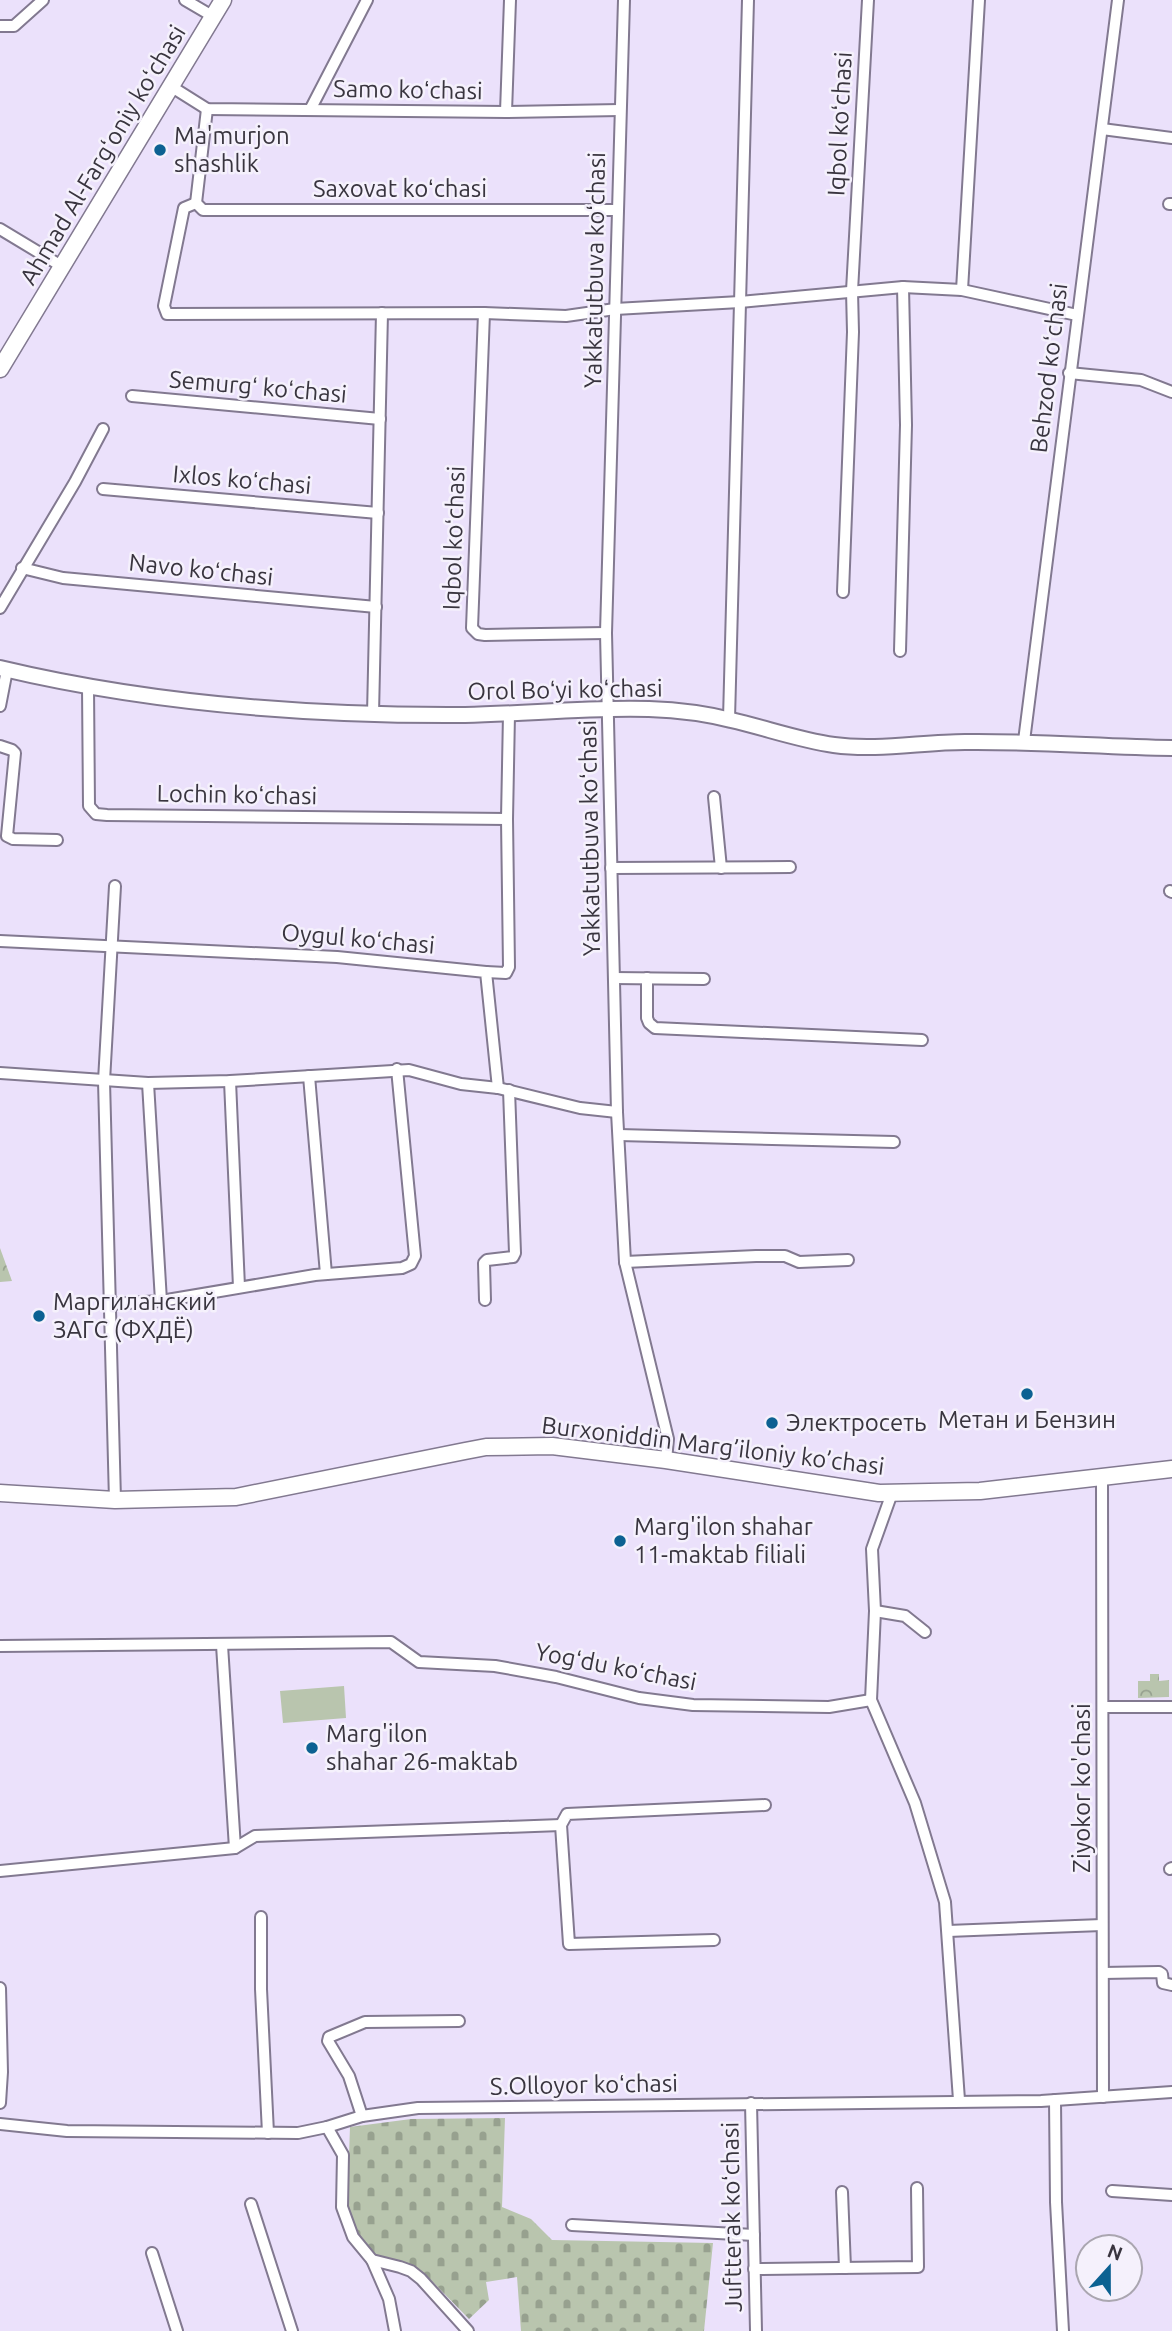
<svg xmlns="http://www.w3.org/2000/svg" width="1172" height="2331" font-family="Ubuntu,sans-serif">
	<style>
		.cemetery { fill: url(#cemetery-stones) }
		.park { fill: url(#park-crowns) }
		.pitch { fill: #b9c5ae }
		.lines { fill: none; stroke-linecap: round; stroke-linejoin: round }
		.street-casing { stroke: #827990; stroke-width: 14 }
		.secondary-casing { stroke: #827990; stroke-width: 18 }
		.primary-casing { stroke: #827990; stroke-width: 19 }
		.street { stroke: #fff; stroke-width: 10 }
		.secondary { stroke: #fff; stroke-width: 14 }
		.primary { stroke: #fff; stroke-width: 16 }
		.poi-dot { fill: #0c6192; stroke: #f5f1fc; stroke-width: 2.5 }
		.labels { text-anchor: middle; stroke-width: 5; stroke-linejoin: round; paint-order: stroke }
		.street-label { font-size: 24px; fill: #39353f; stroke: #f5f1fc }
		.poi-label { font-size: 24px; fill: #39353f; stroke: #f5f1fc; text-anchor: start }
	</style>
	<defs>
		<pattern id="cemetery-stones" width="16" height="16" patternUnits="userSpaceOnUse" patternTransform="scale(1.75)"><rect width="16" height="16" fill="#b9c5ae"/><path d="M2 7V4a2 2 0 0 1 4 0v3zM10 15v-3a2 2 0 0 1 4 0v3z" fill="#97a18f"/></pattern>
		<pattern id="park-crowns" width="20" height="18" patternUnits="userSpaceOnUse" patternTransform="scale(1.75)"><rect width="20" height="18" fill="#b9c5ae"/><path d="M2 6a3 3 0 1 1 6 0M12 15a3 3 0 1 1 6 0" fill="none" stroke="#97a18f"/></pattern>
	</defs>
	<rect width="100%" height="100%" fill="#ebe1fb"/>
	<polygon class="cemetery" points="505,2118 502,2207 531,2219 552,2240 713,2243 704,2331 521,2331 517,2277 486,2282 489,2300 469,2319 426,2275 370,2256 347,2211 350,2127 411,2119"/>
	<g class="park">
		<polygon points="0,1248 12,1281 0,1282"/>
		<polygon points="1150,1674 1159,1674 1159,1681 1169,1680 1169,1697 1138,1698 1138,1681 1150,1681"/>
	</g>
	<polygon class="pitch" points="344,1686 346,1718 283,1723 280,1691"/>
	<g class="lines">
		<defs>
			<g id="street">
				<polyline points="185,0 214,17"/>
				<polyline points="624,0 606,633 617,1112 625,1262 668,1439 666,1460"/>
				<polyline points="0,26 14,26 43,0"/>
				<polyline points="172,87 207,109 506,112 620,110"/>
				<polyline points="207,109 196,203 203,210 617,210"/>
				<polyline points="310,110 367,0"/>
				<polyline points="506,112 510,0"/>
				<polyline points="1102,129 1172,138"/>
				<polyline points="196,203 184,208 164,306 167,314 484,313 566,316 615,309 740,302 903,287 962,290 1077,315"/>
				<polyline points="1169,204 1172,204"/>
				<polyline points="0,229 63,267"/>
				<polyline points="962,290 979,0"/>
				<polyline points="484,313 472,628 478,634 485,635 606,633"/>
				<polyline points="1069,373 1141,380 1172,392"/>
				<polyline points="132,396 380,419"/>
				<polyline points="103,489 378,513"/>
				<polyline points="22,568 63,578 376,607"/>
				<polyline points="843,592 853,332 852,291 868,0"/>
				<polyline points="0,608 75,482 103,429"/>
				<polyline points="900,651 906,425 903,287"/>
				<polyline points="88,687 89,806 96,814 107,815 507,819 509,714"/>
				<polyline points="0,706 7,670"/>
				<polyline points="373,714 382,313"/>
				<polyline points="729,719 748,0"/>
				<polyline points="1024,741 1118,0"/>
				<polyline points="0,746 12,750 15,753 7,836 13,839 57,840"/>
				<polyline points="714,797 721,868"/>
				<polyline points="611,868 790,867"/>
				<polyline points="115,886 104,1081 115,1500"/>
				<polyline points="1170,891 1172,892"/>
				<polyline points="0,941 337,957 486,972 498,1088"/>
				<polyline points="486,972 506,973 509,967 507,819"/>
				<polyline points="614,978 704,979"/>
				<polyline points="647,978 647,1018 649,1023 655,1028 922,1040"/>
				<polyline points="0,1073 148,1083 230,1081 409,1070 461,1084 498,1088 580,1108 617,1112"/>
				<polyline points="309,1076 326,1274"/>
				<polyline points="230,1081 239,1287"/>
				<polyline points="148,1083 161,1301"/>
				<polyline points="619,1135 894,1142"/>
				<polyline points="625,1262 756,1256 785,1256 799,1262 848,1260"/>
				<polyline points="485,1300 484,1263 487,1260 513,1257 515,1253 509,1090"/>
				<polyline points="110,1304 161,1301 315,1275 402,1268 411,1264 415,1256 397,1069"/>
				<polyline points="1102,1478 1103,2097"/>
				<polyline points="892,1493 872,1549 875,1611 871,1700 915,1803 945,1902 959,2100"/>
				<polyline points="875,1611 905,1616 925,1632"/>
				<polyline points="222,1645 235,1848"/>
				<polyline points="0,1646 391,1642 419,1662 495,1666 556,1677 639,1698 693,1705 829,1707 871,1700"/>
				<polyline points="1103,1707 1172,1707"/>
				<polyline points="1170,1869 1172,1868"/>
				<polyline points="0,1871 235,1848 255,1836 561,1825"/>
				<polyline points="261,1917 261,1989 268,2133"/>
				<polyline points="948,1931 1102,1925"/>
				<polyline points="714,1940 569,1944 561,1825 567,1814 765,1805"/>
				<polyline points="1103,1973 1159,1972 1162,1974 1163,1983 1172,1985"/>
				<polyline points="0,1988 2,2072 0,2103"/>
				<polyline points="1055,2100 1056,2202 1063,2331"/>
				<polyline points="751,2103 756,2331"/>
				<polyline points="362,2116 349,2076 328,2041 329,2037 365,2022 459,2021"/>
				<polyline points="0,2124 67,2131 298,2133 327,2127 362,2116 418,2108 1041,2101 1172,2092"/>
				<polyline points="327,2127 343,2155 342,2207 353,2237 372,2260 400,2267 411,2271 421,2279 468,2331"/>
				<polyline points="1112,2191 1172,2195"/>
				<polyline points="842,2192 845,2268"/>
				<polyline points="251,2204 292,2331"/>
				<polyline points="572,2225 754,2235"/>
				<polyline points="152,2253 177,2331"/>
				<polyline points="372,2260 389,2299 395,2331"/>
				<polyline points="754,2269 918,2267 917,2188"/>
			</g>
			<path id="secondary" d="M 0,668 C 151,704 310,716 465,715 C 526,714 587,707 649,709 C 676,710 704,713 731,720 C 766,728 799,740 834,745 C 877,751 922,742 965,742 C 1034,741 1103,747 1172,748"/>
			<g id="primary">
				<polyline points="0,369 223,0"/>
				<polyline points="0,1493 115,1500 236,1497 465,1451 486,1447 552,1446 666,1460 879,1493 980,1491 1172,1469"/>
			</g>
		</defs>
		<use href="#street" class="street-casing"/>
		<use href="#secondary" class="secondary-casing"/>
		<use href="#primary" class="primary-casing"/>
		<use href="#street" class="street"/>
		<use href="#secondary" class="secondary"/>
		<use href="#primary" class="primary"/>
	</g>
	<g class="poi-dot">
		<circle cx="160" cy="150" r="7"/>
		<circle cx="39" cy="1316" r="7"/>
		<circle cx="1027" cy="1394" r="7"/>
		<circle cx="772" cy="1423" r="7"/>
		<circle cx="620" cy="1541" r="7"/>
		<circle cx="312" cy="1748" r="7"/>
	</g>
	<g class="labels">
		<g class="street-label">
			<text transform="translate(408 90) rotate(1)" y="8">Samo koʻchasi</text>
			<text transform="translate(840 124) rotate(-87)" y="8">Iqbol koʻchasi</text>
			<text transform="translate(103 155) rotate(-59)" y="8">Ahmad Al-Fargʻoniy koʻchasi</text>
			<text x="400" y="197">Saxovat koʻchasi</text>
			<text transform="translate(595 270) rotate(-89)" y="8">Yakkatutbuva koʻchasi</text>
			<text transform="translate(1049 368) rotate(-83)" y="8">Behzod koʻchasi</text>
			<text transform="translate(258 387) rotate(5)" y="8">Semurgʻ koʻchasi</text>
			<text transform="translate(242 480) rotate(5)" y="8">Ixlos koʻchasi</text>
			<text transform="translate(454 538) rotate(-88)" y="8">Iqbol koʻchasi</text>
			<text transform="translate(201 570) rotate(6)" y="8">Navo koʻchasi</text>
			<text transform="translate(565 690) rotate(-1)" y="8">Orol Boʻyi koʻchasi</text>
			<text transform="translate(237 795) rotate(1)" y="8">Lochin koʻchasi</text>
			<text transform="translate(590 838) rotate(-91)" y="8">Yakkatutbuva koʻchasi</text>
			<text transform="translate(358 939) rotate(5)" y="8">Oygul koʻchasi</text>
			<text transform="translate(713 1446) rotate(7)" y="8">Burxoniddin Marg’iloniy ko’chasi</text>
			<text transform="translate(616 1667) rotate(11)" y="8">Yogʻdu koʻchasi</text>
			<text transform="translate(1082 1788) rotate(-90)" y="8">Ziyokor ko'chasi</text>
			<text transform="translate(584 2085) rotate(-1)" y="8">S.Olloyor koʻchasi</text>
			<text transform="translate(732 2217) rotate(-91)" y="8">Juftterak koʻchasi</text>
		</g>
		<g class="poi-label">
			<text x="174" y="144">Ma'murjon<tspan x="174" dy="28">shashlik</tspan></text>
			<text x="53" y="1310">Маргиланский<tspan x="53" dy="28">ЗАГС (ФХДЁ)</tspan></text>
			<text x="1027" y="1428" text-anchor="middle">Метан и Бензин</text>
			<text x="786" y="1431">Электросеть</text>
			<text x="634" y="1535">Marg'ilon shahar<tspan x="634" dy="28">11-maktab filiali</tspan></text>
			<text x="326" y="1742">Marg'ilon<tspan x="326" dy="28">shahar 26-maktab</tspan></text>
		</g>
	</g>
	<g transform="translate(1109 2268) rotate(21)"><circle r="33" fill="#f5f1fc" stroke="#aaa6b0" stroke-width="2"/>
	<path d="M0-5L12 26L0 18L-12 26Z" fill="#0c6192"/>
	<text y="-10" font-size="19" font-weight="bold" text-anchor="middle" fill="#39353f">N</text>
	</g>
</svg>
